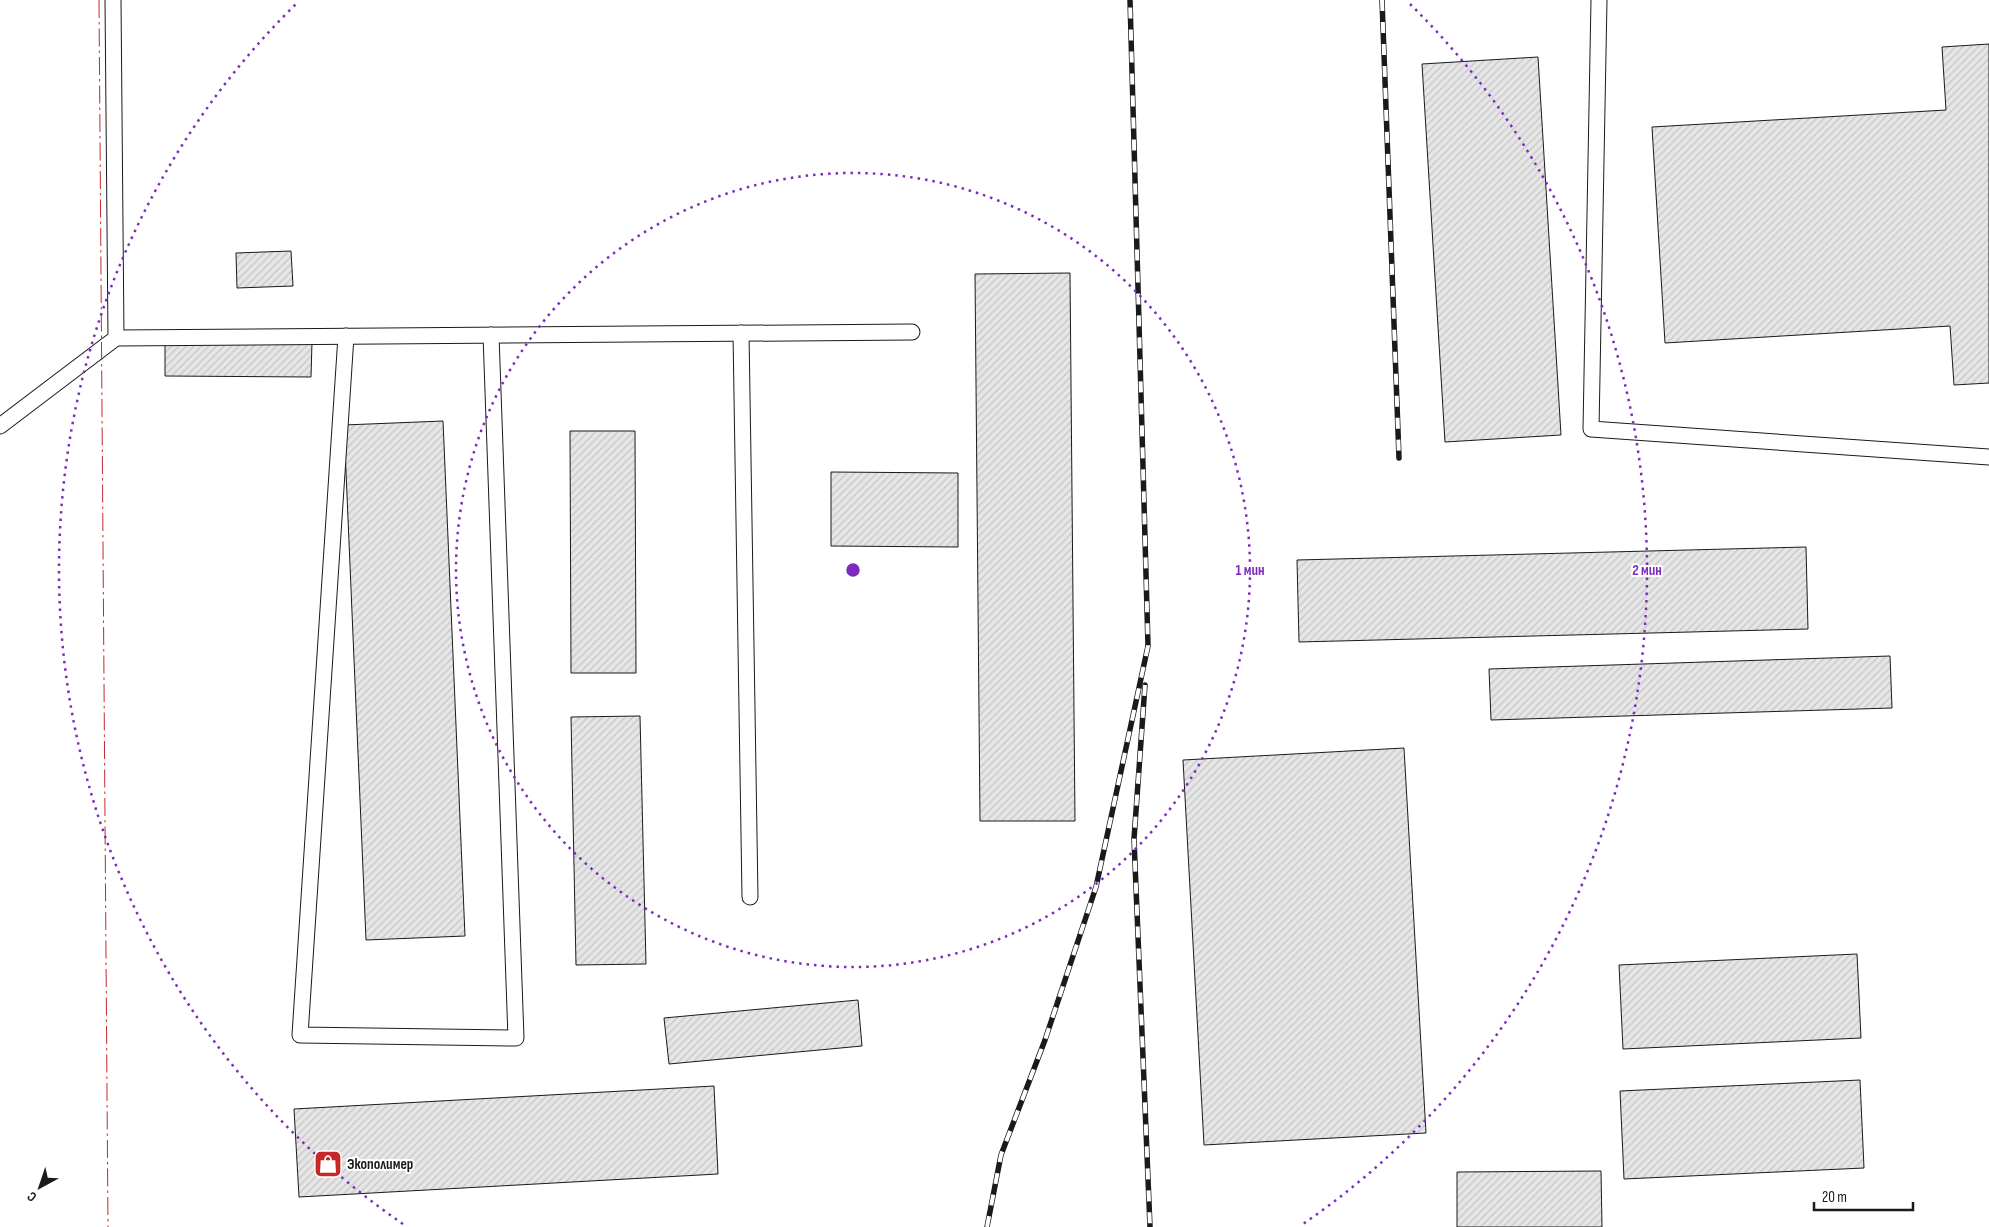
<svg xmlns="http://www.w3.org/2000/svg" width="1989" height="1227" font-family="'Sofia Sans Condensed',sans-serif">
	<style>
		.building { fill: url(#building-hatch); stroke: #1a1a1a }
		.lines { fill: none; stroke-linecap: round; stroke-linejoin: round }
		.service-casing { stroke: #1a1a1a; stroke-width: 17 }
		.service { stroke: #fff; stroke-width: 15 }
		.rail-casing { stroke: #1a1a1a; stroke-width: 5.5 }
		.rail { stroke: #fff; stroke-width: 4; stroke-dasharray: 11; stroke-linecap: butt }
		.power { stroke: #c62828; stroke-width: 1; stroke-dasharray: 18 4 2.5 4; stroke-linecap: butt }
		.ring { fill: none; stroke: #7b2cbf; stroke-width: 2.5; stroke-dasharray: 2.5 5 }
		.labels { text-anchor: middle; stroke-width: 4; stroke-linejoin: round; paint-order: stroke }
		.poi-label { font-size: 15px; font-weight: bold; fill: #1a1a1a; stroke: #fff; text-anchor: start }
		.centre { fill: #7b2cbf; stroke: #fff; stroke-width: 2.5 }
		.ring-label { font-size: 15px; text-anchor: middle; font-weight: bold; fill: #7b2cbf; stroke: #fff; stroke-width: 4; stroke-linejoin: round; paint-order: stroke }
	</style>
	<defs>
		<pattern id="building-hatch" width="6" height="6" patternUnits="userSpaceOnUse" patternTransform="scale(1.25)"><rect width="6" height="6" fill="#e6e6e6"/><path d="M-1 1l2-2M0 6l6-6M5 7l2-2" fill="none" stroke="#c5c5c5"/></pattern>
	</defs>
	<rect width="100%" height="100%" fill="#fff"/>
	<g class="building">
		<polygon points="1989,44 1989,383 1954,385 1950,326 1665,343 1652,127 1946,110 1942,47"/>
		<polygon points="1538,57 1561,435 1445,442 1422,64"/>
		<polygon points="291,251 293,286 237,288 236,253"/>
		<polygon points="1070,273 1075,821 980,821 975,274"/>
		<polygon points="165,341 312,342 311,377 165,376"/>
		<polygon points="443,421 465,936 366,940 344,425"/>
		<polygon points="570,431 635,431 636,673 571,673"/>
		<polygon points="831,472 958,473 958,547 831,546"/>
		<polygon points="1806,547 1808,629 1299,642 1297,560"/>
		<polygon points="1890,656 1892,708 1491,720 1489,669"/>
		<polygon points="640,716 646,964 576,965 571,717"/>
		<polygon points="1404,748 1426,1133 1204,1145 1183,760"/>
		<polygon points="1857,954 1861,1038 1623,1049 1619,965"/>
		<polygon points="858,1000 862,1046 669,1064 664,1018"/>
		<polygon points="1860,1080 1864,1168 1624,1179 1620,1091"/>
		<polygon points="714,1086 718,1174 299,1197 294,1109"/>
		<polygon points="1601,1171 1602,1227 1457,1227 1457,1172"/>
	</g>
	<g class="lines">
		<defs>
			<g id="service">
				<polyline points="1599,0 1591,429 1989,457"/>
				<polyline points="741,333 750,897"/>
				<polyline points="346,336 300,1035 516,1038 491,335"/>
				<polyline points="116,338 912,332"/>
				<polyline points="0,426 116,338 113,0"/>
			</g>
		</defs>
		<use href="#service" class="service-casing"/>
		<use href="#service" class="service"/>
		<defs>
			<g id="rail">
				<polyline points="1382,0 1399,458"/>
				<polyline points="1145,685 1134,839 1150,1227"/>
				<polyline points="987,1227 1001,1155 1045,1040 1096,887 1148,646 1130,0"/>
			</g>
		</defs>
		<use href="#rail" class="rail-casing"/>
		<use href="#rail" class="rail"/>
		<polyline class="power" points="99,0 108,1227"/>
	</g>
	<g class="ring">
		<circle cx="853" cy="570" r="397"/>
		<path d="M403 1224A794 794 0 0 1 296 4M1410 4A794 794 0 0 1 1303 1224"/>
	</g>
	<defs>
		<symbol id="shop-square" viewBox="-11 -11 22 22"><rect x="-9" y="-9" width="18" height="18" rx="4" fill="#c62828" stroke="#fff"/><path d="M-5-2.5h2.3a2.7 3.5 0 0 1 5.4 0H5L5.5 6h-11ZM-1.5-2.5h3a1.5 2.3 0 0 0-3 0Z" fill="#fff"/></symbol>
	</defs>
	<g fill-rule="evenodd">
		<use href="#shop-square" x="312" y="1148" width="32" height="32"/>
	</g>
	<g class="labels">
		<g class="poi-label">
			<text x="347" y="1169">Экополимер</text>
		</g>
	</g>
	<circle cx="853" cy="570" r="8" class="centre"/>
	<g class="ring-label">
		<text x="1250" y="575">1 мин</text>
		<text x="1647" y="575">2 мин</text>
	</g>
	<g transform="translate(40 1187) rotate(220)" stroke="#ffffff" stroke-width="4" paint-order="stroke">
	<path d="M0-4L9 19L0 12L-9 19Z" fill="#1a1a1a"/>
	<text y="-8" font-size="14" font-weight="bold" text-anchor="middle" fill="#1a1a1a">С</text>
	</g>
	<path d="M1814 1202v8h99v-8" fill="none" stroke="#1a1a1a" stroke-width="2.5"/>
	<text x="1822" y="1202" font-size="15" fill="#1a1a1a" stroke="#ffffff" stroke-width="4" paint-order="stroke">20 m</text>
</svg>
